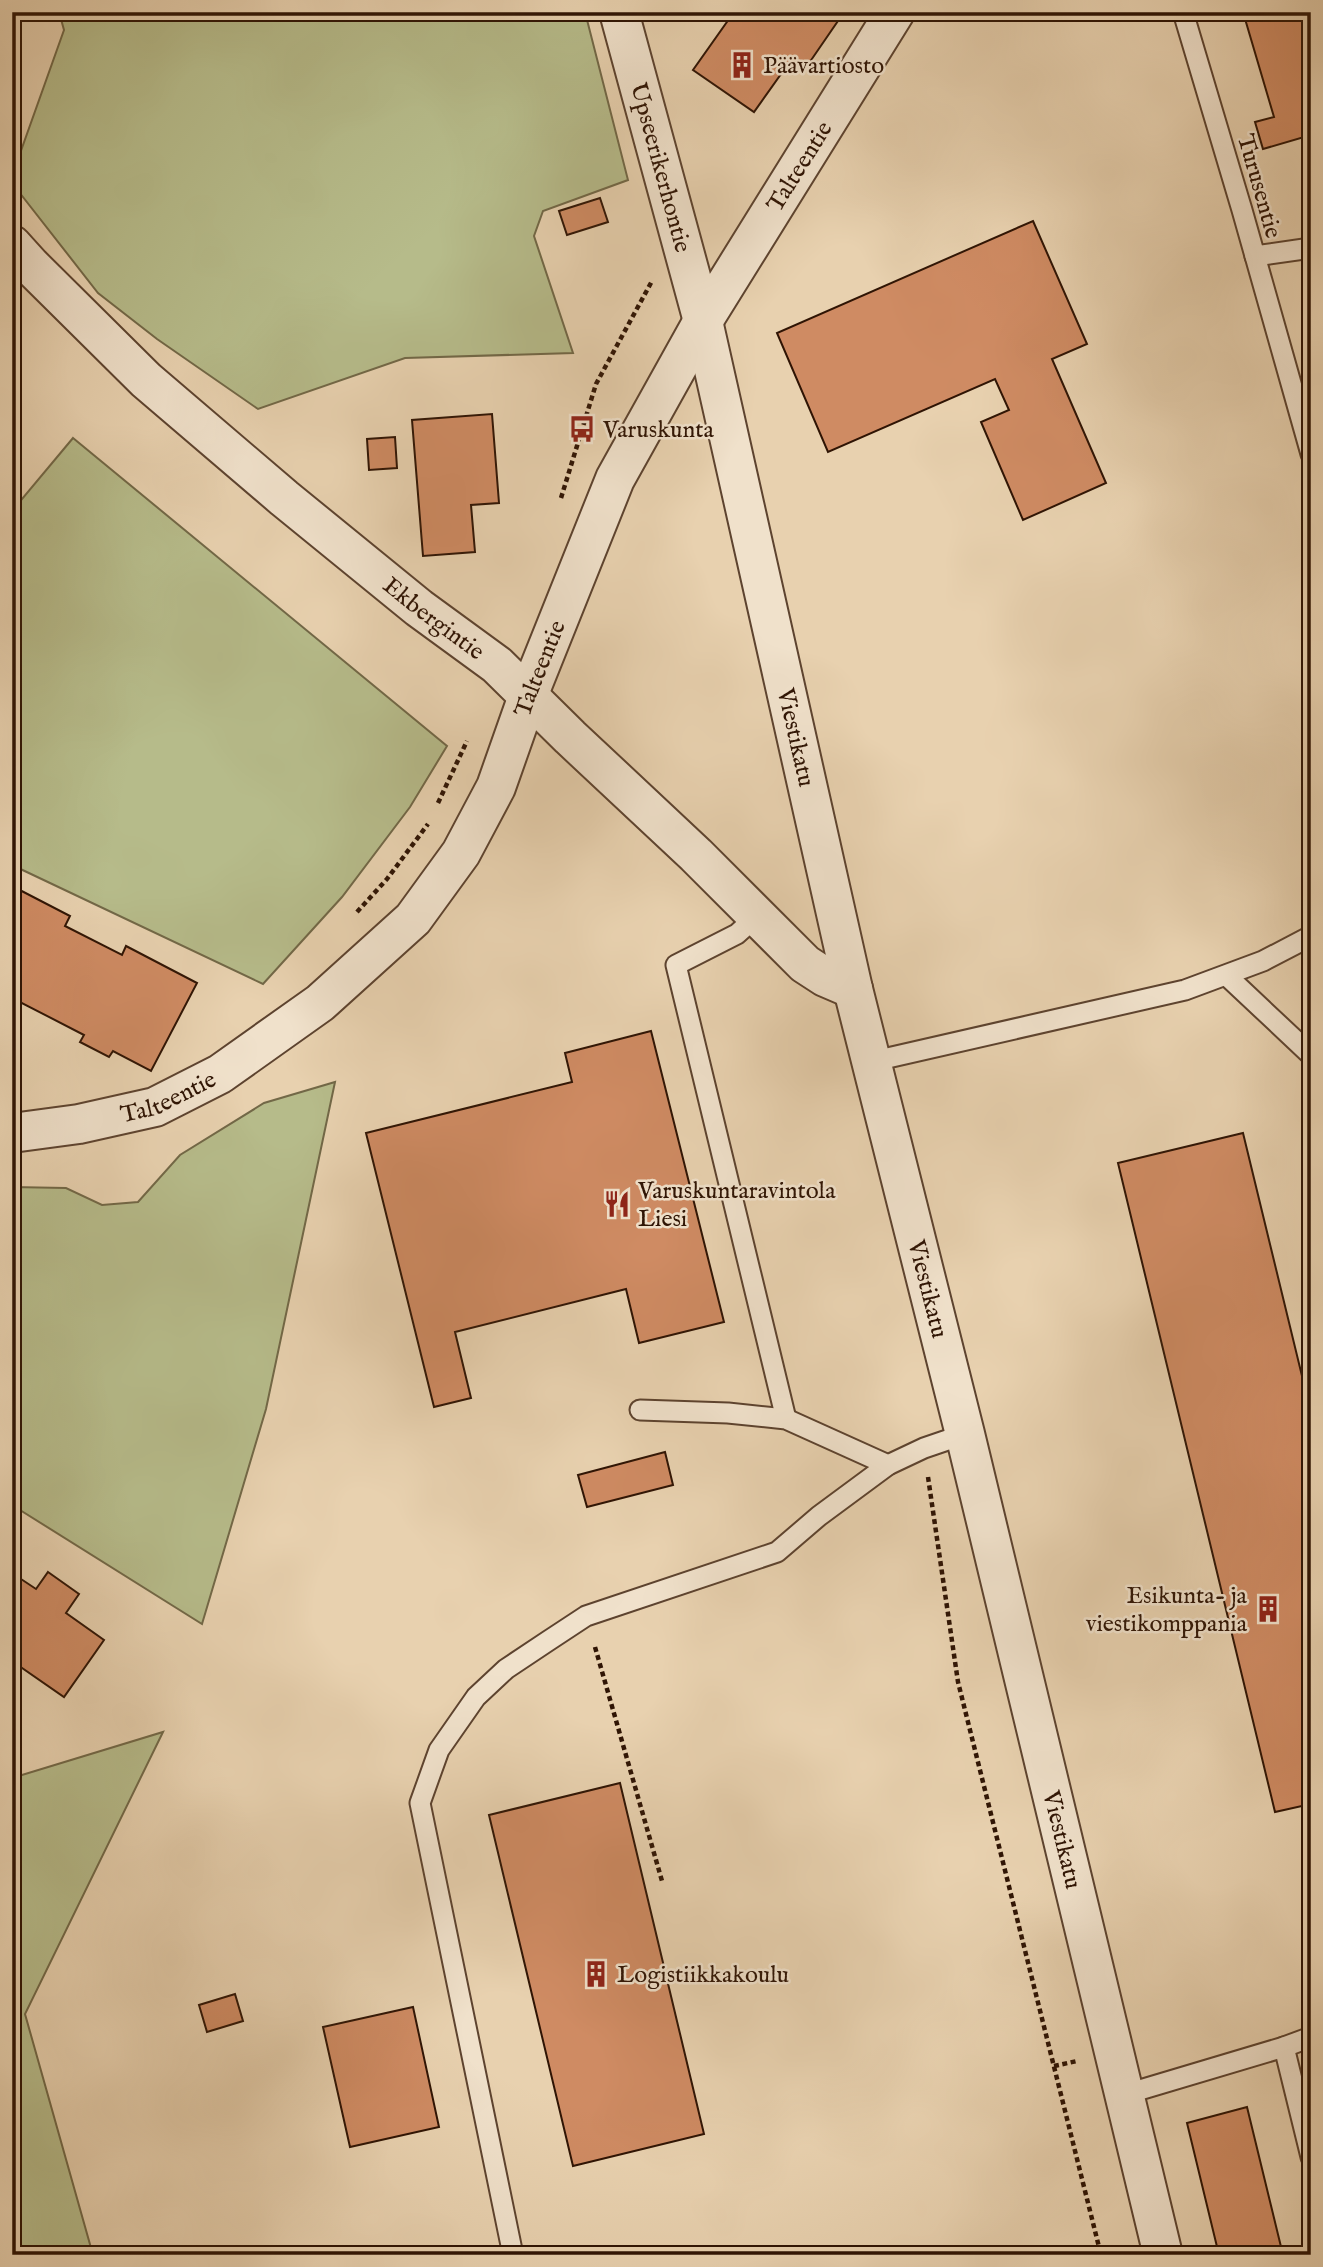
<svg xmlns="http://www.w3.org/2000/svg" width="1323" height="2267" font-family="'IM FELL English',serif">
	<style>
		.green { fill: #b6bb8a; stroke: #726847; stroke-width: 2 }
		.building { fill: #cf8b63; stroke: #2f1404; stroke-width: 2 }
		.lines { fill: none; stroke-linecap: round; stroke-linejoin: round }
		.lane-casing { stroke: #5d432f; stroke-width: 23 }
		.street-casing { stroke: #5d432f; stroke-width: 42 }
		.path { stroke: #2f1404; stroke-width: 4.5; stroke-dasharray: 5 3.5; stroke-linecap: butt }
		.lane { stroke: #f0e1cb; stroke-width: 19 }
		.street { stroke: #f0e1cb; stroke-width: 38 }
		.labels { text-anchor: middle; stroke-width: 5; stroke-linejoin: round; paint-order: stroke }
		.poi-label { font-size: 24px; fill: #2f1404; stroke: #f0e1cb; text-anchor: start }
		.street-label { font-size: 24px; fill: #2f1404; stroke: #f0e1cb }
	</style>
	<rect width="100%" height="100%" fill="#e8d1af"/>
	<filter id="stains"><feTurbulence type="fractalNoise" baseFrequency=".00286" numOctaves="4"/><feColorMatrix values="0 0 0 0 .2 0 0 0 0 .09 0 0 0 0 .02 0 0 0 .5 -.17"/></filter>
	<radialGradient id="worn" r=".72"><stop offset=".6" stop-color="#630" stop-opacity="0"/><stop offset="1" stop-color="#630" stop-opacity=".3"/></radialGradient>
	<g class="green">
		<polygon points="59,12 585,12 628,180 543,211 534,236 573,353 405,358 258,409 157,339 98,293 12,183 12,176 64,30"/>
		<polygon points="73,438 447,746 410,807 342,897 263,984 12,865 12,511"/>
		<polygon points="335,1082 266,1409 202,1624 12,1505 12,1187 66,1188 102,1205 138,1202 180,1155 264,1103"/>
		<polygon points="163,1732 25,2014 93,2255 12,2255 12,1778"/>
	</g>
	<g class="building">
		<polygon points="734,12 832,12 840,18 805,69 791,60 754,112 693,70"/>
		<polygon points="1243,12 1311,12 1311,135 1263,149 1255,122 1274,117"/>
		<polygon points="600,198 608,222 567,235 559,211"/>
		<polygon points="1033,221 1087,344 1052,359 1106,483 1023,520 981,422 1009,410 995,379 828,452 777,333"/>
		<polygon points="492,414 499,503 471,505 475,552 423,556 412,420"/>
		<polygon points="395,437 397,468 369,470 367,439"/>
		<polygon points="12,886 70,916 65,926 122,955 126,946 197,983 151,1071 113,1051 109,1057 80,1042 84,1035 20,1002 16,1009 12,1007"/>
		<polygon points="651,1031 724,1322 639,1343 626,1289 455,1332 471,1398 434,1407 366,1133 572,1082 565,1053"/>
		<polygon points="1243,1133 1311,1413 1311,1804 1275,1812 1118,1163"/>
		<polygon points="665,1452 673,1485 587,1507 578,1475"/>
		<polygon points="48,1572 79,1594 66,1613 104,1640 64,1697 12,1661 12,1573 36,1589"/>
		<polygon points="620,1783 704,2134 573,2166 489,1815"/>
		<polygon points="235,1994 243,2021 207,2032 199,2005"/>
		<polygon points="413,2007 439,2127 350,2147 323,2027"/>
		<polygon points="1247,2107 1283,2255 1219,2255 1187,2123"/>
	</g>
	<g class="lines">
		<defs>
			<g id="lane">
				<polyline points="1183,12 1242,210 1311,454"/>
				<polyline points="1255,256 1311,248"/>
				<polyline points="758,915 737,934 676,965 786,1419"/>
				<polyline points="1227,976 1311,1055"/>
				<polyline points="870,1062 1185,990 1263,961 1311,936"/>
				<polyline points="640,1410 728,1413 786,1419 888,1465"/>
				<polyline points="1284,2047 1311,2157"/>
				<polyline points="1123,2095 1284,2047 1311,2037"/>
				<polyline points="513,2255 420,1803 439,1750 476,1697 506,1669 548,1641 586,1616 777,1552 819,1516 888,1465 924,1448 965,1434"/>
			</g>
			<g id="street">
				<path id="s1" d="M 619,12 L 703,321 L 853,989 L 965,1434 L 1163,2255"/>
				<path id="s2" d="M 12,245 L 31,266 L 146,380 L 284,498 L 419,608 L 497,665 L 570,737 L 696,855 L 805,964 L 825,977 L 853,989"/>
				<path id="s3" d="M 12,1133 L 79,1124 L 155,1107 L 220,1074 L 320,1003 L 413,919 L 461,853 L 496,787 L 528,696 L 615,479 L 703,321 L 895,12"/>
			</g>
		</defs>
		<use href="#lane" class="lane-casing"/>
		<use href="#street" class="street-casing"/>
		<g class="path">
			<polyline points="561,498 596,384 652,281"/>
			<polyline points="438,803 467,741"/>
			<polyline points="357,912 387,879 428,824"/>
			<polyline points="928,1477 958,1682 1101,2255"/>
			<polyline points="595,1647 662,1881"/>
			<polyline points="1054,2066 1077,2061"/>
		</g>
		<use href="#lane" class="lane"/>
		<use href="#street" class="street"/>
	</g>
	<defs>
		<symbol id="building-bare" viewBox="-9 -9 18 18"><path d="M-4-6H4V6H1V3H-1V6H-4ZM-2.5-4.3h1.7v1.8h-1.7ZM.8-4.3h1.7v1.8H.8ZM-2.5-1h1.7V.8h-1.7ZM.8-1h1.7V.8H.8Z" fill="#8f2418" stroke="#f0e1cb" stroke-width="2.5" paint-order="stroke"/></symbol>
		<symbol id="bus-bare" viewBox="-9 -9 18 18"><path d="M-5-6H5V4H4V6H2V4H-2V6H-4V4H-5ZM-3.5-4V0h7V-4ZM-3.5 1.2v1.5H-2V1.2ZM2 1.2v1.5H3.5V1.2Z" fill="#8f2418" stroke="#f0e1cb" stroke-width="2.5" paint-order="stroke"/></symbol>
		<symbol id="restaurant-bare" viewBox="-9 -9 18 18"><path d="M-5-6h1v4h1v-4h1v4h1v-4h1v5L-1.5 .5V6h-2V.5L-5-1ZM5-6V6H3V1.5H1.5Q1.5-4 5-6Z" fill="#8f2418" stroke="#f0e1cb" stroke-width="2.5" paint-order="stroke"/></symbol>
	</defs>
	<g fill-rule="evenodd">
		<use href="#building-bare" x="723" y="46" width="38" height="38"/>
		<use href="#bus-bare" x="563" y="410" width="38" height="38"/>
		<use href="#restaurant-bare" x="598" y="1185" width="38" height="38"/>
		<use href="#building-bare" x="1249" y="1590" width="38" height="38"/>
		<use href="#building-bare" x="577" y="1955" width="38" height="38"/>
	</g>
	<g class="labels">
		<g class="poi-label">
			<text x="763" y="73">Päävartiosto</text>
			<text x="603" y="437">Varuskunta</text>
			<text x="638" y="1198">Varuskuntaravintola<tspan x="638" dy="28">Liesi</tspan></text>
			<text x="1247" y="1603" text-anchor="end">Esikunta- ja<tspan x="1247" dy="28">viestikomppania</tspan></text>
			<text x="617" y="1982">Logistiikkakoulu</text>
		</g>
		<g class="street-label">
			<text dy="8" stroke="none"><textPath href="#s3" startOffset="1316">Talteentie</textPath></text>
			<text dy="8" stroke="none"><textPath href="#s1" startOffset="161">Upseerikerhontie</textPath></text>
			<text transform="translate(1260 186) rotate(74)" y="8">Turusentie</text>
			<text dy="8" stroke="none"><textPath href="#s2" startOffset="564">Ekbergintie</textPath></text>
			<text dy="8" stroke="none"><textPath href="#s3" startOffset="749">Talteentie</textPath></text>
			<text dy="8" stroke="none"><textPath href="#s1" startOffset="747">Viestikatu</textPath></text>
			<text dy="8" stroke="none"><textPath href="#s3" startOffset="161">Talteentie</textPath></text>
			<text dy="8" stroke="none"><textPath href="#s1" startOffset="1314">Viestikatu</textPath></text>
			<text dy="8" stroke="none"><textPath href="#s1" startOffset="1881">Viestikatu</textPath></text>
		</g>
	</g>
	<rect width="1323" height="2267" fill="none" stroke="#e8d1af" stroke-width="42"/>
	<rect x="14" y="14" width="1295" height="2239" fill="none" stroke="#2f1404" stroke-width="3.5"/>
	<rect x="21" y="21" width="1281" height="2225" fill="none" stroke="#2f1404" stroke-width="2"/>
	<rect width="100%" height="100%" filter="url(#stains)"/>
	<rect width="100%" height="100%" fill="url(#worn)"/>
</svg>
